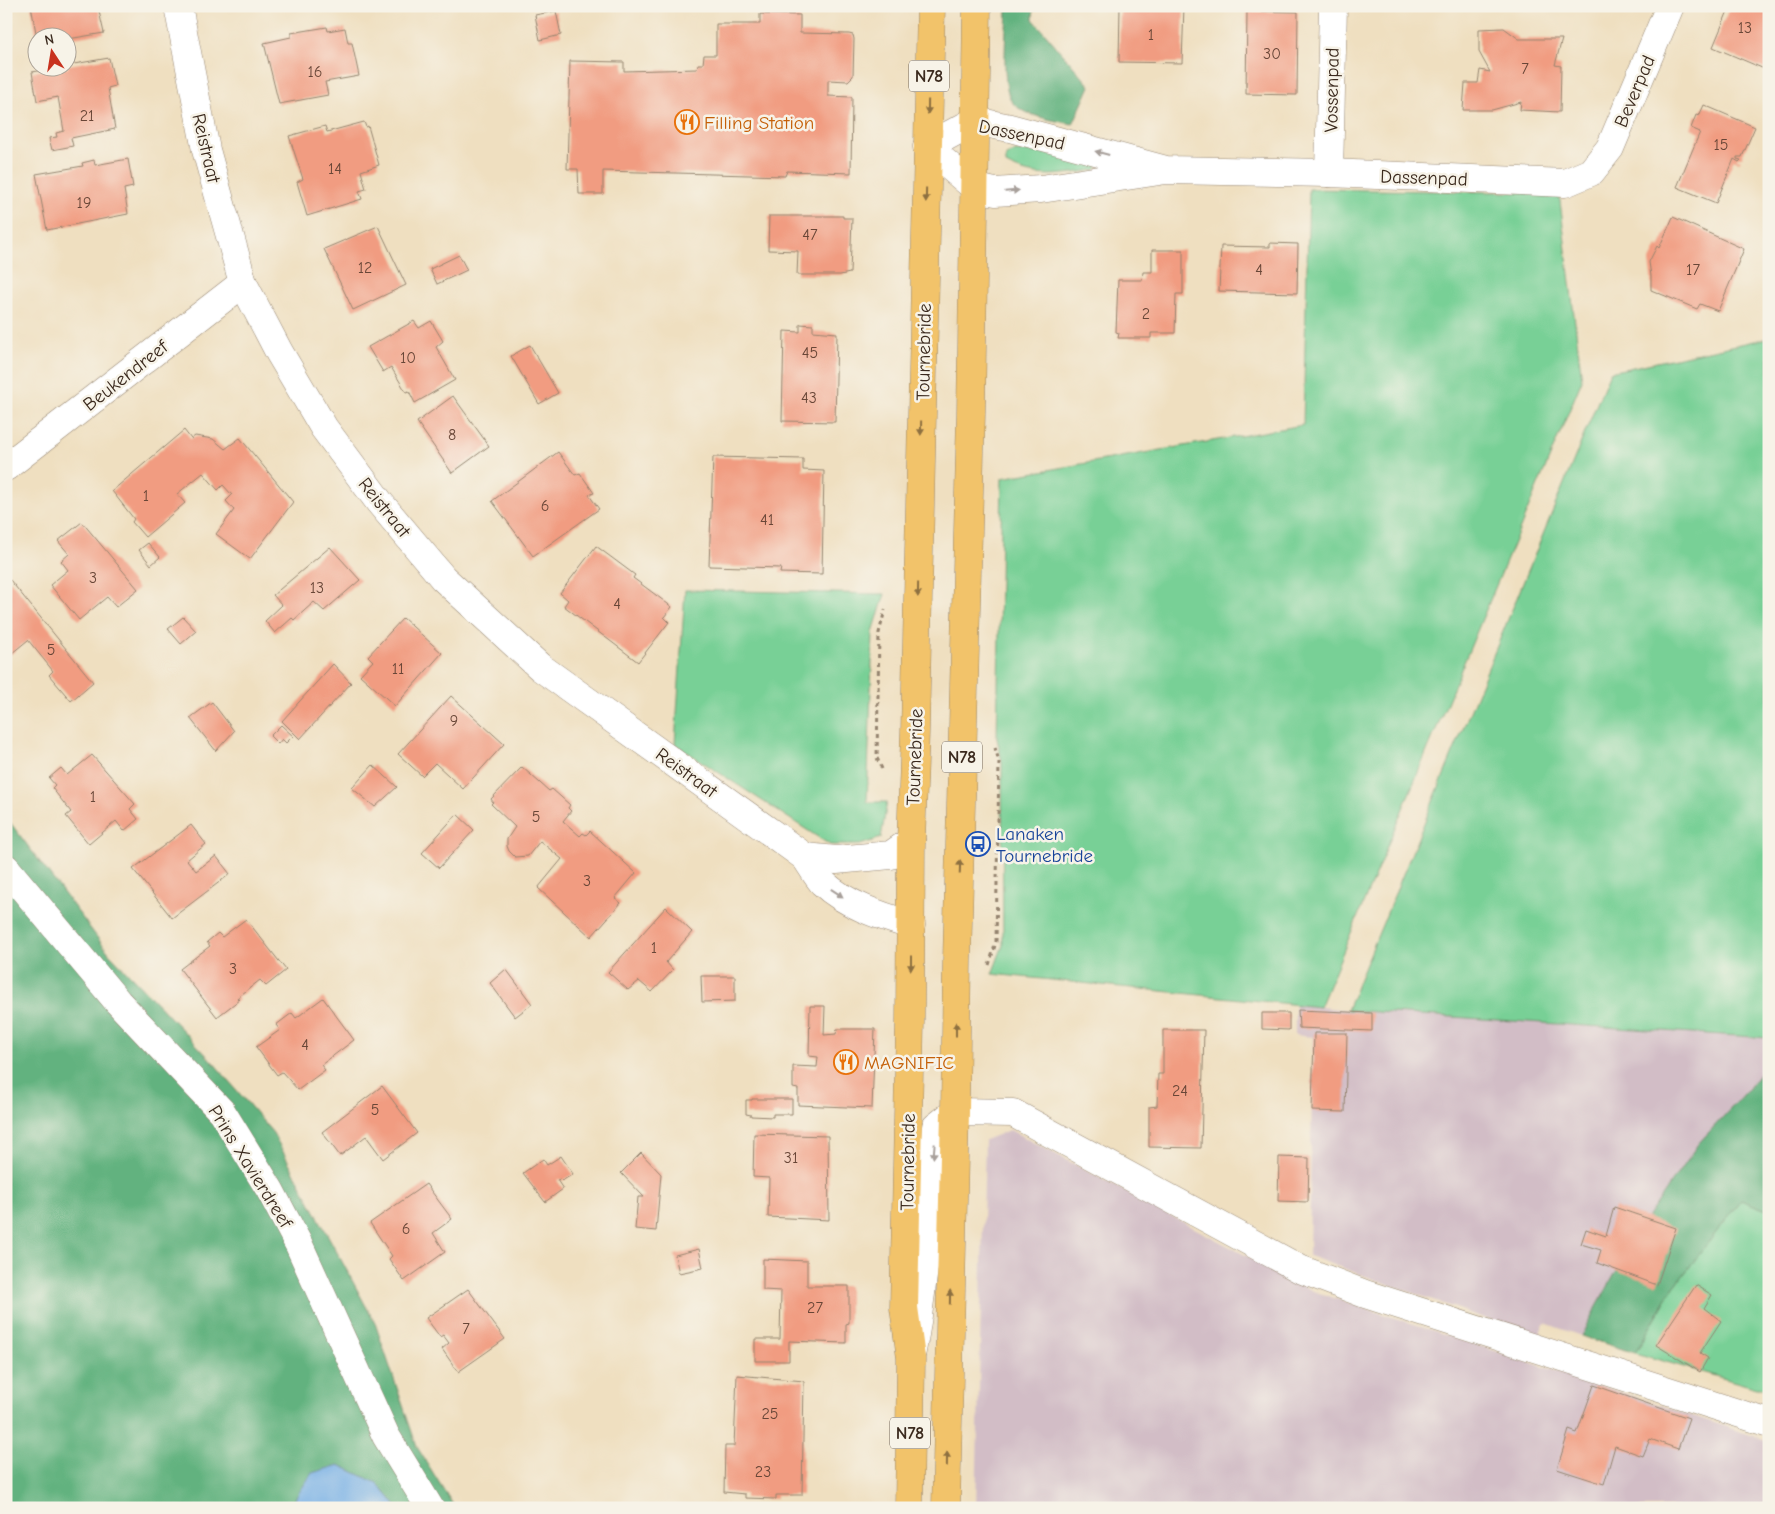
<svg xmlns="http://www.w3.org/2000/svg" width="1775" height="1514" font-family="'Comic Neue',sans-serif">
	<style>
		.industrial { fill: #d2bdc6 }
		.green { fill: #78d096; stroke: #5a7d5a }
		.forest { fill: #62b27f; stroke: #4e6e4e }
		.water { fill: #75afe6; stroke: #586c82 }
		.building { fill: #f19c81 }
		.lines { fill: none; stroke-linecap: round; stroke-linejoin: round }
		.minor-casing { stroke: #95846f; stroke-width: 29 }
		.primary-casing { stroke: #95846f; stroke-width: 29 }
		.path { stroke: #95846f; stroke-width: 3; stroke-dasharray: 4 4; stroke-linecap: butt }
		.minor { stroke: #fff; stroke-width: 28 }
		.primary { stroke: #f2c36a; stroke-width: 28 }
		.oneway { fill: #8d6f40 }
		.oneway2 { fill: #a79f9a }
		.labels { text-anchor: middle; stroke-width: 5; stroke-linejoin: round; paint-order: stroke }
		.number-label { font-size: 16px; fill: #684637 }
		.shield { fill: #f7f3e8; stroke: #73665b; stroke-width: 1 }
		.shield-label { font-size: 18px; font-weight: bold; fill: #3b2a1e }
		.street-label { font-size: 19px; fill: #3b2a1e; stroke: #f7f3e8 }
		.food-label { font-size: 19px; fill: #c56008; stroke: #f7f3e8; text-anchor: start }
		.transit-label { font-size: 19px; fill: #164399; stroke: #f7f3e8; text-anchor: start }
	</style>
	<rect width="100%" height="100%" fill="#f7f3e8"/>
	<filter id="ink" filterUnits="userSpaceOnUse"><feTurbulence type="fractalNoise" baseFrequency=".02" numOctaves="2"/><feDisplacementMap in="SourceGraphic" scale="10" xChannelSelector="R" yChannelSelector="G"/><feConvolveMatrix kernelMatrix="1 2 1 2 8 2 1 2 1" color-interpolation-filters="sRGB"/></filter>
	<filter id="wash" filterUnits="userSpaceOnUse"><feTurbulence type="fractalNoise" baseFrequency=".0096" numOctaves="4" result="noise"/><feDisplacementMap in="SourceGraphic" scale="20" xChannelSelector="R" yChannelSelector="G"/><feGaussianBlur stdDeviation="1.12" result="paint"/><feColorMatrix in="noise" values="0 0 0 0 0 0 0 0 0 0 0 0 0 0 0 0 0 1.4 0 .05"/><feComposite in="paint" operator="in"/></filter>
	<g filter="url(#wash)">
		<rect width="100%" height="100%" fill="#efdfc0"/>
		<g class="industrial">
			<polygon points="1295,1004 1347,1010 1769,1038 1769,1061 1747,1091 1640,1228 1581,1336 1545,1323 1537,1337 1309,1256 1313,1037 1295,1035"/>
			<polygon points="1010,1130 1313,1291 1766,1440 1769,1441 1769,1508 976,1508 985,1140"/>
		</g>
		<g class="green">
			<path d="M 1016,151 C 1047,152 1070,156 1099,165 L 1096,170 C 1062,174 1038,181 1006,164 L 1006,156 Z"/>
			<polygon points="1309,189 1559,193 1582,380 1320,1007 992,974 1003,945 1002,762 997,738 1002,478 1303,425"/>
			<polygon points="1769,338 1769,1038 1347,1010 1610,372"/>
			<polygon points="685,590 885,594 873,632 867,802 887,802 881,838 860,845 830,845 675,744"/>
			<polygon points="1741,1200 1769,1211 1769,1388 1757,1388 1635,1353 1671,1291"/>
		</g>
		<g class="forest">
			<path d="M 1007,6 L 1034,6 L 1033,19 L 1090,86 L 1073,124 C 1056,121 1023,116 1012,102 C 1000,88 1007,26 1007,6 Z"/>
			<polygon points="6,817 109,953 212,1061 273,1133 375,1323 417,1447 455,1508 398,1508 377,1483 296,1497 293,1508 6,1508"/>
			<polygon points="1769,1061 1769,1211 1741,1200 1671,1291 1635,1353 1581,1336 1640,1228 1698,1144 1747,1091"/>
		</g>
		<polygon class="water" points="339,1465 377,1483 398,1508 293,1508 296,1497 312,1473"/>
		<g id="blocks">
			<g class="building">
				<polygon points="31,6 89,6 89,8 98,7 104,33 68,39 68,38 37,38"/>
				<polygon points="1120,6 1184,6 1182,63 1119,62"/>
				<polygon points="1730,6 1769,6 1769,71 1713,47"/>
				<polygon points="556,11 561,35 540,40 535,15"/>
				<polygon points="1247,11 1298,12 1297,95 1246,94"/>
				<polygon points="760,14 800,15 800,33 849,34 853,35 854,39 853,76 848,81 828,80 828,96 852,97 851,173 787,171 785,176 603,171 603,194 579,194 578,169 567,169 570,61 624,62 624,71 697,69 698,64 703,64 704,55 716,55 716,24 760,24"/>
				<polygon points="327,27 328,31 345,28 348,43 352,43 359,76 325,82 328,95 279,104 264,43 291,37 291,33"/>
				<polygon points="1504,28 1519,39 1562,39 1555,65 1561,66 1560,112 1520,110 1521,102 1492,110 1463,110 1465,83 1478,83 1480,70 1490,72 1479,52 1479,29"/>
				<polygon points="109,58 115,86 108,88 115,129 71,138 73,146 52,150 49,138 57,137 56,133 64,131 58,97 37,101 32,72 56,68 68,68 68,65"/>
				<polygon points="1704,105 1755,127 1742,157 1737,157 1737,159 1741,160 1739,162 1734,159 1716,203 1677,187 1700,132 1691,128 1696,115 1699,116"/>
				<polygon points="364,122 366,127 368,126 379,165 361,171 366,189 359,191 362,199 307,216 297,182 303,179 289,136 325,126 327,132"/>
				<polygon points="128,159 133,187 124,189 128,214 47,230 36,174 83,166 82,163 94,160 95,165"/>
				<polygon points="769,216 843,216 843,218 852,218 850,273 840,275 797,275 798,251 768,250"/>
				<polygon points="1673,217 1744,249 1718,311 1700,304 1697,309 1651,290 1651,276 1649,262 1657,246 1659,248"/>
				<polygon points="378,226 406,285 353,310 324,249"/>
				<polygon points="1270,243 1298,244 1297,293 1219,291 1221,246 1270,247"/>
				<polygon points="1152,250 1183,250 1183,294 1176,294 1175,333 1151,333 1151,338 1118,338 1119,333 1116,332 1118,280 1142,280 1143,272 1152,272"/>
				<polygon points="459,255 467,270 437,284 430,269"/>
				<polygon points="414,321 419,328 431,321 443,341 436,347 455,380 415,403 409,391 406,392 391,367 383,372 368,347"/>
				<polygon points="800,324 813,325 813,331 837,333 835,422 782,421 784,331 800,332"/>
				<polygon points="530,345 558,393 539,404 511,356"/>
				<polygon points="453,396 489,446 452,473 417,422"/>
				<polygon points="184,430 191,439 195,436 213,439 225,449 240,438 293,502 250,559 216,534 234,510 226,501 232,495 223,485 218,490 203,473 177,494 185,503 145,537 132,522 134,519 112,491"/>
				<polygon points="558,452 575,475 580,473 594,493 589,495 599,509 533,556 492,501"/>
				<polygon points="713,457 803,459 803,470 824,471 822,574 780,573 781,568 709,566"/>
				<polygon points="82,522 138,589 116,607 107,597 79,620 50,585 68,570 61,561 69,554 58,541"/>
				<polygon points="148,543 160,557 151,565 139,550"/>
				<polygon points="596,546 635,575 633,578 672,607 664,617 669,622 638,662 564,606 568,600 560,593"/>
				<polygon points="330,547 360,580 324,611 314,602 294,620 292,618 275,633 265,621 282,605 273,595"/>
				<polygon points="10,580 93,682 71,701 49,675 53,671 28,640 6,658 6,583"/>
				<polygon points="183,617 196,631 181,644 168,629"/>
				<polygon points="403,618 442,653 395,706 360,675 373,661 368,656"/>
				<polygon points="333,664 351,683 300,739 282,721"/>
				<polygon points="451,696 504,744 463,789 435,763 422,776 398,754"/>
				<polygon points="212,702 234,731 216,751 190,718"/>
				<polygon points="281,725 293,736 286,743 282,739 278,744 270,736"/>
				<polygon points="92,755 135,804 130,809 138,819 124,831 116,821 89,844 66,816 71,812 52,788 55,785 49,778 61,768 67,775"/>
				<polygon points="373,765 397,787 375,807 352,788"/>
				<polygon points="522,767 549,791 552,789 570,805 568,808 571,811 563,821 580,836 583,833 586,835 590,831 636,873 615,898 621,903 591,937 538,888 562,859 540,841 528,856 515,857 509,851 507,846 507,839 515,827 491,804 493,802 491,799"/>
				<polygon points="457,814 474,830 439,868 422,853"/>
				<polygon points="191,825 206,844 187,860 196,871 216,856 230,874 172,918 133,869"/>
				<polygon points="666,907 692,932 666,962 673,970 652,992 639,981 628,990 608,972"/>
				<polygon points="246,919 286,970 266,986 260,980 237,998 239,1000 217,1017 180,969 210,946 207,942 218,933 222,937"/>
				<polygon points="506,969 532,1004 515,1017 490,983"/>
				<polygon points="701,976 735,976 735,1001 702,1002"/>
				<polygon points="323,998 354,1040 321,1065 325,1070 298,1090 282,1072 277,1075 256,1047 280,1030 276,1025 292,1013 296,1018"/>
				<polygon points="810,1006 825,1006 824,1035 836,1034 837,1029 875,1029 872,1108 798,1105 798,1089 793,1088 793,1066 817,1067 818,1057 809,1056"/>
				<polygon points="1298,1010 1372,1013 1372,1031 1299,1028"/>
				<polygon points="1262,1013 1289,1013 1289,1030 1262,1029"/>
				<polygon points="1163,1030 1204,1030 1201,1148 1149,1147 1149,1107 1157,1106 1158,1074 1163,1074"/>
				<polygon points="1314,1033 1347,1033 1345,1112 1312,1111"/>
				<polygon points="382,1086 417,1133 383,1159 366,1136 340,1156 322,1132"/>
				<polygon points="752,1099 792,1099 792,1114 773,1114 773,1117 751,1116 751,1115 746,1114 746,1100 752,1100"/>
				<polygon points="754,1134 828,1136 829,1220 768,1217 769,1178 753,1177"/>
				<polygon points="641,1153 661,1174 656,1231 635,1229 638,1197 644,1197 621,1173"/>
				<polygon points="561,1156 573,1174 562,1181 560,1179 557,1180 563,1189 545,1202 523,1173 543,1159 547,1165"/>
				<polygon points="1279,1157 1309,1158 1308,1202 1278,1201"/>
				<polygon points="426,1184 452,1219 433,1233 445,1252 404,1281 389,1259 392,1256 370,1223"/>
				<polygon points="1614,1207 1676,1228 1657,1285 1597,1263 1601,1250 1581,1244 1586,1229 1606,1236"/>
				<polygon points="699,1249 703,1268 679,1273 675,1255"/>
				<polygon points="763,1259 807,1261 807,1286 849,1286 849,1323 846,1324 846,1343 789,1341 789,1361 755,1361 755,1339 780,1339 781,1291 763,1290"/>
				<polygon points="1696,1285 1712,1295 1704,1308 1721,1321 1700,1353 1708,1358 1700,1372 1656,1345"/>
				<polygon points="468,1289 505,1339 458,1372 442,1349 449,1343 443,1335 440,1337 426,1318"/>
				<polygon points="737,1375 804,1381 802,1495 776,1495 776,1499 745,1498 745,1494 724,1492 725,1446 734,1446"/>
				<polygon points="1594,1385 1689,1418 1678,1449 1650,1439 1643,1456 1615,1446 1604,1484 1557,1469 1569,1430 1577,1433"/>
			</g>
		</g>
	</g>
	<g filter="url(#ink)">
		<use href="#blocks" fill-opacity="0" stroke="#95846f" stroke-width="1"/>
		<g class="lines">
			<defs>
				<g id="minor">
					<path d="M 178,6 L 206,150 L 243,283 L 279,352 L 324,428 L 380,503 L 443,578 L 540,667 L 805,857 C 811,865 816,876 823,883 C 846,905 881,916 911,925"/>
					<polyline points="1166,170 1010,128 975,121 927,147 974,187 995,192 1041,189 1166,170 1329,173 1565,183 1591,172 1610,148 1670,6"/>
					<polyline points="1329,173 1333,6"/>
					<polyline points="6,467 243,283"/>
					<polyline points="805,857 836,860 891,855 911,841"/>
					<polyline points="6,868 118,1002 222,1112 270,1190 299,1245 386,1436 430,1508"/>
					<path d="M 912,1351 C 926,1278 929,1202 936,1127 L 955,1112 L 1013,1113 L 1300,1269 L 1365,1294 L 1769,1423"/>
				</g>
				<g id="primary">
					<polyline points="909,1508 911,1358 904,1308 910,1022 911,841 915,732 931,6"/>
					<polyline points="946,1508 955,1112 957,960 971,413 977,6"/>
				</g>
			</defs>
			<use href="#minor" class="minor-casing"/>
			<use href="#primary" class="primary-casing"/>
			<g class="path">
				<polyline points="882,769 877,758 879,633 885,610"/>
				<polyline points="989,965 996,942 999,761 995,748"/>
			</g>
			<use href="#minor" class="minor"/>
			<use href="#primary" class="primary"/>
		</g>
		<defs><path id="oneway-solid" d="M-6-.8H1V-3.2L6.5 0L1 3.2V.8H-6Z" transform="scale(1.25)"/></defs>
		<g class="oneway">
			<use href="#oneway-solid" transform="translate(928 107) rotate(91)"/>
			<use href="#oneway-solid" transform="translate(926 195) rotate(91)"/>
			<use href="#oneway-solid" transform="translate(921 428) rotate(91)"/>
			<use href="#oneway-solid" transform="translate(918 590) rotate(91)"/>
			<use href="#oneway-solid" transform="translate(960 867) rotate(-88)"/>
			<use href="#oneway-solid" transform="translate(911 963) rotate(90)"/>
			<use href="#oneway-solid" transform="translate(956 1029) rotate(-90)"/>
			<use href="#oneway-solid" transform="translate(950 1297) rotate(-89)"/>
			<use href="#oneway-solid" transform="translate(947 1459) rotate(-89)"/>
		</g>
		<g class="oneway2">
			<use href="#oneway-solid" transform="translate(1102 153) rotate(-165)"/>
			<use href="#oneway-solid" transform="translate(1012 191) rotate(-5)"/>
			<use href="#oneway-solid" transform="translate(837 893) rotate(34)"/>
			<use href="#oneway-solid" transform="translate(934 1151) rotate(95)"/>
		</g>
	</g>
	<defs>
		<symbol id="restaurant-ring" viewBox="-11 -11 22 22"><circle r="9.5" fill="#f7f3e8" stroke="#e8710a" stroke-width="1.5"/><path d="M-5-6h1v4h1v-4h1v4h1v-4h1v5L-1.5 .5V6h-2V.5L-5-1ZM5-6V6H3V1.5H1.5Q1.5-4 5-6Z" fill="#e8710a"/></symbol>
		<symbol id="bus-ring" viewBox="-11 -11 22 22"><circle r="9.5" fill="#f7f3e8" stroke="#1a4fb4" stroke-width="1.5"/><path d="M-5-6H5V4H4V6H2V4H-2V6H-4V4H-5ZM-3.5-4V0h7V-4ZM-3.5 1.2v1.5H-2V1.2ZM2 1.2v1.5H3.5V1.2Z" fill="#1a4fb4"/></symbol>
	</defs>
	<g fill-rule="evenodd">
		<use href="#restaurant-ring" x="673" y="108" width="28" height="28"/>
		<use href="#bus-ring" x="964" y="830" width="28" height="28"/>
		<use href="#restaurant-ring" x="832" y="1048" width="28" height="28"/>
	</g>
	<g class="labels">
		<g class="number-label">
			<text x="1745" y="33">13</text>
			<text x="1151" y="40">1</text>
			<text x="1272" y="59">30</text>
			<text x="1525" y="74">7</text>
			<text x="315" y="77">16</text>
			<text x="87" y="121">21</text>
			<text x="1721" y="150">15</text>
			<text x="335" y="174">14</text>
			<text x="84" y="208">19</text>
			<text x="810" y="240">47</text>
			<text x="365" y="273">12</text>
			<text x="1259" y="275">4</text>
			<text x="1693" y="275">17</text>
			<text x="1146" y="319">2</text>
			<text x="810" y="358">45</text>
			<text x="408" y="363">10</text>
			<text x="809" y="403">43</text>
			<text x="452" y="440">8</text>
			<text x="146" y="501">1</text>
			<text x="545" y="511">6</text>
			<text x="767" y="525">41</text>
			<text x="93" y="583">3</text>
			<text x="317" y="593">13</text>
			<text x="617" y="609">4</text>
			<text x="51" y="655">5</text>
			<text x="398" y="674">11</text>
			<text x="454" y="726">9</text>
			<text x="93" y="802">1</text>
			<text x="536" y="822">5</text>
			<text x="587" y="886">3</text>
			<text x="654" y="953">1</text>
			<text x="233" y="974">3</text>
			<text x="305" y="1050">4</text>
			<text x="1180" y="1096">24</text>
			<text x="375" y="1115">5</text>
			<text x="791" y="1163">31</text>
			<text x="406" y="1234">6</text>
			<text x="815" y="1313">27</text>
			<text x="466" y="1334">7</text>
			<text x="770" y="1419">25</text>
			<text x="763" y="1477">23</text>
		</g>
		<g class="shield">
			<rect x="909" y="60.5" width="40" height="31" rx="4"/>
			<rect x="942" y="741.5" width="40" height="31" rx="4"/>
			<rect x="890" y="1417.5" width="40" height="31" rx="4"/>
		</g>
		<g class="shield-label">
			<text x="929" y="82">N78</text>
			<text x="962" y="763">N78</text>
			<text x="910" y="1439">N78</text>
		</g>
		<g class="street-label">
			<text transform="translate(1331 90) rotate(-89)" y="7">Vossenpad</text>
			<text transform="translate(1634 91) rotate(-67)" y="7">Beverpad</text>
			<text transform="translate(1022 134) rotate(12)" y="7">Dassenpad</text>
			<text transform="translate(207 148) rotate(77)" y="7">Reistraat</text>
			<text transform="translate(1424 177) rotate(2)" y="7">Dassenpad</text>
			<text transform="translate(923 352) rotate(-89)" y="7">Tournebride</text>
			<text transform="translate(125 375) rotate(-38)" y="7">Beukendreef</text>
			<text transform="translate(385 507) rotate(51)" y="7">Reistraat</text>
			<text transform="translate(914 757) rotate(-88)" y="7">Tournebride</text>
			<text transform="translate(687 772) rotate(36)" y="7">Reistraat</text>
			<text transform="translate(907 1162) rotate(-89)" y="7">Tournebride</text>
			<text transform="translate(251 1166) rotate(58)" y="7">Prins Xavierdreef</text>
		</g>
		<g class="food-label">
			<text x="704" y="129">Filling Station</text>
			<text x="864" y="1069">MAGNIFIC</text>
		</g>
		<g class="transit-label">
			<text x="996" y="840">Lanaken<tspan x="996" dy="22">Tournebride</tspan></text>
		</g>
	</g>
	<rect width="1775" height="1514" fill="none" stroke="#f7f3e8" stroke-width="25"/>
	<g transform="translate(52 52) rotate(348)"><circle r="24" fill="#f7f3e8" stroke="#aca397"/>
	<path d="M0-4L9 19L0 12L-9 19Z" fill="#c8321e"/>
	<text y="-8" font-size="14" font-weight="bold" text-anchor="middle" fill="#3b2a1e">N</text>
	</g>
</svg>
